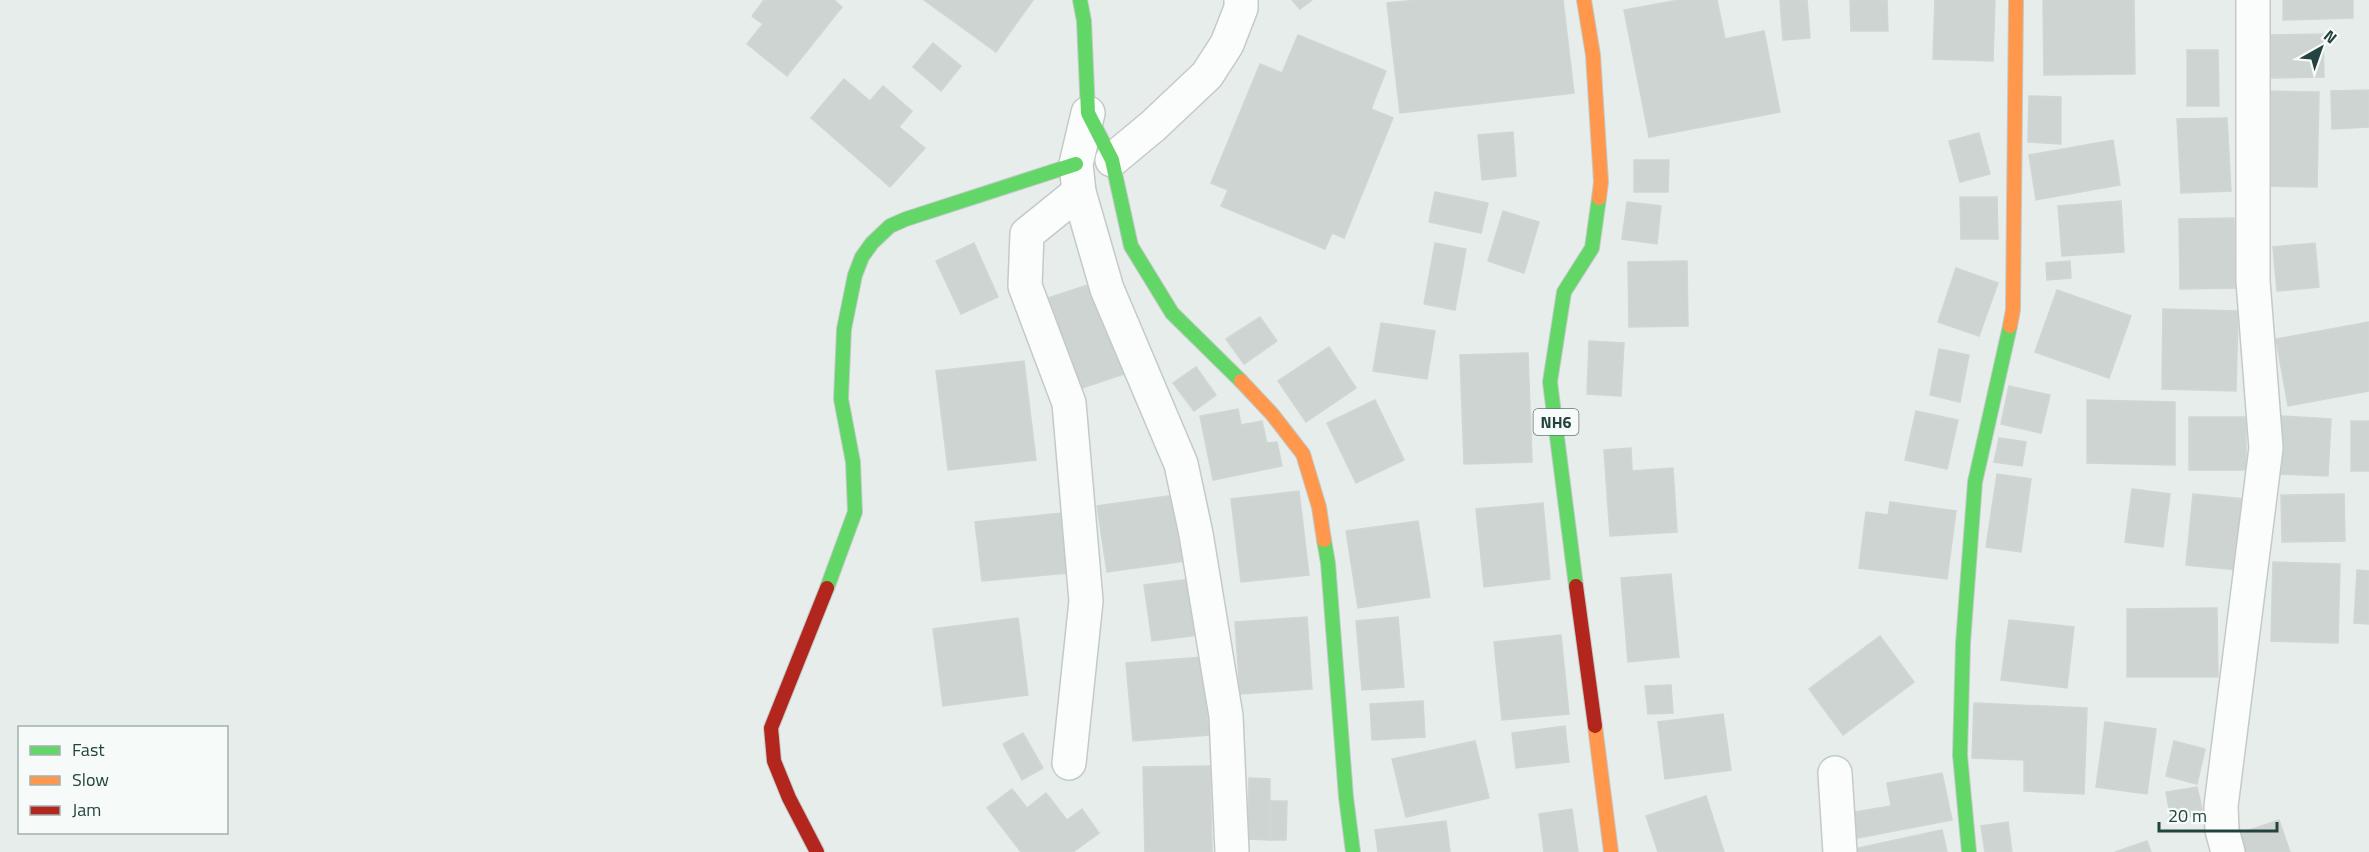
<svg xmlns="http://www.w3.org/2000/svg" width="2369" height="852" font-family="'Titillium Web',sans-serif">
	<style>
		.building { fill: #ced4d2; stroke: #d0d6d4; stroke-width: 1.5 }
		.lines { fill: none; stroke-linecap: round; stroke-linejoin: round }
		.street-casing { stroke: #c4cac8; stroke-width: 36 }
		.fast-casing { stroke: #c3cac8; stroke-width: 16 }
		.slow-casing { stroke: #c3cac8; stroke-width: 16 }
		.jam-casing { stroke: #c3cac8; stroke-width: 16 }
		.street { stroke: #fbfcfc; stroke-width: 33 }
		.fast { stroke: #63d668; stroke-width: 14 }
		.slow { stroke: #ff974d; stroke-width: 14 }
		.jam { stroke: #b3261e; stroke-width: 14 }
		.labels { text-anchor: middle; stroke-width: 6; stroke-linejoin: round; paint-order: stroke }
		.shield { fill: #f6fbf9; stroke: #627a76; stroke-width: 1.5 }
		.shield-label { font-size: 16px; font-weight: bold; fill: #23433e }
	</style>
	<rect width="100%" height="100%" fill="#e7edeb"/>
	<g class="building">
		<polygon points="764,0 834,0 842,7 787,76 747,44 763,24 752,16"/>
		<polygon points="924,0 1033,0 996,52"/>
		<polygon points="1292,0 1312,0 1300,9"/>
		<polygon points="1417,0 1563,0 1574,93 1400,113 1387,3"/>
		<polygon points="1679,0 1717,0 1725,39 1764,31 1780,112 1649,137 1624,10"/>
		<polygon points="1780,0 1807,0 1810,38 1783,40"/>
		<polygon points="1850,0 1887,0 1888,31 1851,31"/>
		<polygon points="1935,0 1995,0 1993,61 1933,59"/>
		<polygon points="2043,0 2134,0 2135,74 2044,75"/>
		<polygon points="2283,0 2353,0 2353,18 2283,20"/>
		<polygon points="2323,34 2324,77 2270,78 2269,35"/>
		<polygon points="1298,35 1386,71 1371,109 1393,118 1344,238 1332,233 1325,249 1221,206 1228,190 1211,183 1260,64 1282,73"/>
		<polygon points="933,43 961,66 941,91 913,67"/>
		<polygon points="2187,50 2218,50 2219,106 2187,106"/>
		<polygon points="844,79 870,101 883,86 912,111 899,127 925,148 890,187 811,118"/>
		<polygon points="2369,90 2369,127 2332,129 2331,91"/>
		<polygon points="2266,91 2319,92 2317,187 2264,186"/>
		<polygon points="2029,96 2061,97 2061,144 2028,142"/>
		<polygon points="2227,118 2231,191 2181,193 2177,119"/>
		<polygon points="1513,132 1516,176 1482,180 1478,135"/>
		<polygon points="1979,133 1990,174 1960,182 1949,141"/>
		<polygon points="2113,140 2120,185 2036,200 2029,155"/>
		<polygon points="1634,160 1669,160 1668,192 1634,192"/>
		<polygon points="1435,192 1488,203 1481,233 1429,222"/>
		<polygon points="1960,197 1997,197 1998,239 1961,239"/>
		<polygon points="2121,201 2124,252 2062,256 2058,206"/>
		<polygon points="1627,202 1661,206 1657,244 1622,239"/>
		<polygon points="1503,211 1539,222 1524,273 1488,261"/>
		<polygon points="2234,218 2236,288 2180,289 2179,219"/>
		<polygon points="974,243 998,297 961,314 936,261"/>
		<polygon points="1435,243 1466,249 1455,310 1424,304"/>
		<polygon points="2315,243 2319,287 2277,291 2273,247"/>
		<polygon points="1687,261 1688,326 1629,327 1628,262"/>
		<polygon points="2070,261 2071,278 2047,280 2046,263"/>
		<polygon points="1956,268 1998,283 1979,336 1938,322"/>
		<polygon points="1097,282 1127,373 1079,389 1048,298"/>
		<polygon points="2057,290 2131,316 2109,378 2035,352"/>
		<polygon points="2163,309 2238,311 2236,391 2162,389"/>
		<polygon points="1260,317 1277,341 1244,364 1226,339"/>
		<polygon points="2369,322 2369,391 2288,406 2276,339"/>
		<polygon points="1381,323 1435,331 1427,379 1373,371"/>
		<polygon points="1589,341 1624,343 1621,396 1587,394"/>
		<polygon points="1329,347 1356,388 1306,422 1278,381"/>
		<polygon points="1939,349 1969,355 1960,402 1930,395"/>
		<polygon points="1528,353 1532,462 1464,464 1460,355"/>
		<polygon points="1024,361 1036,460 948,470 936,371"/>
		<polygon points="1196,367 1216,395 1194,411 1173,383"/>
		<polygon points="2009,386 2050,395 2041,433 2001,424"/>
		<polygon points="1375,400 1404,460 1356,483 1327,423"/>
		<polygon points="2087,400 2175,402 2175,465 2087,463"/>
		<polygon points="1238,409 1241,425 1262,421 1267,443 1277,442 1282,466 1213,480 1200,416"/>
		<polygon points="1916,411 1958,420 1947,469 1905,460"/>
		<polygon points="2280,416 2331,419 2328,476 2277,474"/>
		<rect x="2189" y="417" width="57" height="53"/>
		<rect x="2351" y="421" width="18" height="50"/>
		<polygon points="1999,438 2026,442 2022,466 1994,462"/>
		<polygon points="1631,448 1632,471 1673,468 1677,532 1610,536 1604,450"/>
		<polygon points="1997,474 2031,479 2021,552 1986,547"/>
		<polygon points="2132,489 2170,494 2163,547 2125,542"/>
		<polygon points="1299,491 1309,575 1241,582 1231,499"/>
		<polygon points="2193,494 2245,499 2238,570 2186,565"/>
		<polygon points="2344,494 2345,541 2282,542 2281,495"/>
		<polygon points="1175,495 1185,561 1107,572 1097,506"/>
		<polygon points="1890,502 1956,511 1947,579 1859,568 1866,512 1888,515"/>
		<polygon points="1543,503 1550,579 1484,587 1476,509"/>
		<polygon points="1062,513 1068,573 982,581 975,522"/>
		<polygon points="1418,521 1430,597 1358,608 1346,531"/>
		<polygon points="2273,562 2340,564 2338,643 2271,641"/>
		<polygon points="2357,570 2369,571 2369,624 2354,623"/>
		<polygon points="1671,574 1679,657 1628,662 1621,578"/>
		<polygon points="1190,579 1198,635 1152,641 1144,585"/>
		<polygon points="2217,608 2218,677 2127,677 2127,609"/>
		<polygon points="1307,617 1312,689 1240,694 1235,622"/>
		<polygon points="1398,617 1404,687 1362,690 1356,621"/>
		<polygon points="1018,618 1028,695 943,706 933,629"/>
		<polygon points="2009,620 2074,627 2067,688 2001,680"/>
		<polygon points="1561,635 1569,714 1502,720 1494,642"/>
		<polygon points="1880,636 1914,682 1843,735 1809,689"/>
		<polygon points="1203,657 1209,735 1133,741 1126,663"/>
		<polygon points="1671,685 1673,713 1648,714 1645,686"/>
		<polygon points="1423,701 1425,737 1372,740 1370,704"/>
		<polygon points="1974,703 2087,708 2084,794 2024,791 2024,760 1972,758"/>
		<polygon points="1723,714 1731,770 1665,779 1658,722"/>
		<polygon points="2105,722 2156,729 2147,794 2096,787"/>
		<polygon points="1565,726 1569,762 1516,768 1512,733"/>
		<polygon points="1023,733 1043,768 1022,780 1003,744"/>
		<polygon points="1475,741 1489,798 1406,817 1392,759"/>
		<polygon points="2174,741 2205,749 2197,784 2166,776"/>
		<polygon points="1210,766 1212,852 1145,852 1143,767"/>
		<polygon points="1942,773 1952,820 1852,839 1848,813 1891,806 1887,783"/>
		<polygon points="1249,778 1270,779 1270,840 1248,839"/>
		<polygon points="2197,787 2203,814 2171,820 2166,792"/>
		<polygon points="1012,789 1027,808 1046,793 1067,820 1082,809 1099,833 1073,852 1021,852 987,808"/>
		<polygon points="1706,796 1724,852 1658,852 1646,816"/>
		<polygon points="1270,801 1287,801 1286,840 1270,840"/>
		<polygon points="1572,809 1578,852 1544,852 1539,814"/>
		<polygon points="2279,820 2290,852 2244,852 2238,834"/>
		<polygon points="1446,821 1450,852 1378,852 1375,830"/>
		<polygon points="2008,822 2012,852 1985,852 1981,826"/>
		<polygon points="1942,830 1947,852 1858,852 1858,848"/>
		<polygon points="2147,841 2151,852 2115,852"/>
	</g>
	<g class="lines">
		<defs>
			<g id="street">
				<polyline points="1088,113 1076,164 1079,192 1107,289 1181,464 1196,534 1226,716 1232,852"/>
				<polyline points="1112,160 1153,126 1207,75 1227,44 1241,8 1241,0"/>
				<polyline points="1069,763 1086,601 1069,403 1025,286 1027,234 1079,192"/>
				<polyline points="1835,773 1840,852"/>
				<polyline points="2228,852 2222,830 2221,806 2266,448 2253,281 2253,0"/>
			</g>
			<g id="fast">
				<polyline points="1080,0 1084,21 1088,113 1112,160 1131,246 1172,313 1241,381"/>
				<polyline points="1324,540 1328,563 1346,797 1353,852"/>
				<polyline points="1576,586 1550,382 1564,292 1592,248 1599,198"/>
				<polyline points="827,588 855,512 853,462 841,399 844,329 855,275 862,257 872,243 890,226 906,219 1076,164"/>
				<polyline points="1969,852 1960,755 1963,643 1975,482 2010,326"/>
			</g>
			<g id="slow">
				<polyline points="1584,0 1593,55 1601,182 1599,198"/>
				<polyline points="2010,326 2013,310 2016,0"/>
				<polyline points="1241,381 1272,414 1303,454 1319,507 1324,540"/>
				<polyline points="1595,726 1611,852"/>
			</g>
			<g id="jam">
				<polyline points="1576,586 1595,726"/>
				<polyline points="817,852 789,798 774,761 771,728 827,588"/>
			</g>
		</defs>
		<use href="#street" class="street-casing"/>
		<use href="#fast" class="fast-casing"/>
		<use href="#slow" class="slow-casing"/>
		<use href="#jam" class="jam-casing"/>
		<use href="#street" class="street"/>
		<use href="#fast" class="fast"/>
		<use href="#slow" class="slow"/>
		<use href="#jam" class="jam"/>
	</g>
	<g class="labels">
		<rect class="shield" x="1533.5" y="409" width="45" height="26" rx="4.5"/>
		<g class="shield-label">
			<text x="1556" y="428">NH6</text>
		</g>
	</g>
	<rect x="18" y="726" width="210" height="108" fill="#f6fbf9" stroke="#a2b1ae" stroke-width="1.5"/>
	<rect x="30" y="746" width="30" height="9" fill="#63d668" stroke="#a2b1ae" stroke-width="1.5"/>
	<text x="72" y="756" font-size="18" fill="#23433e">Fast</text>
	<rect x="30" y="776" width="30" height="9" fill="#ff974d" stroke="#a2b1ae" stroke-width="1.5"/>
	<text x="72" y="786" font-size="18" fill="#23433e">Slow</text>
	<rect x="30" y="806" width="30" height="9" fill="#b3261e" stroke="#a2b1ae" stroke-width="1.5"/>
	<text x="72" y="816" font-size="18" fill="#23433e">Jam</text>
	<g transform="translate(2321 48) rotate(40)" stroke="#f6fbf9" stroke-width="4.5" paint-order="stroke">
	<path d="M0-4.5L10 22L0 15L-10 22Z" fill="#23433e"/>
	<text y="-9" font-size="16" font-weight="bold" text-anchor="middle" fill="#23433e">N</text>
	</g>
	<path d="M2159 822v9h118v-9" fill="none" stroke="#23433e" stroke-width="3"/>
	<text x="2168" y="822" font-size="18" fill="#23433e" stroke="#f6fbf9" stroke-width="4.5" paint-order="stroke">20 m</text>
</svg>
